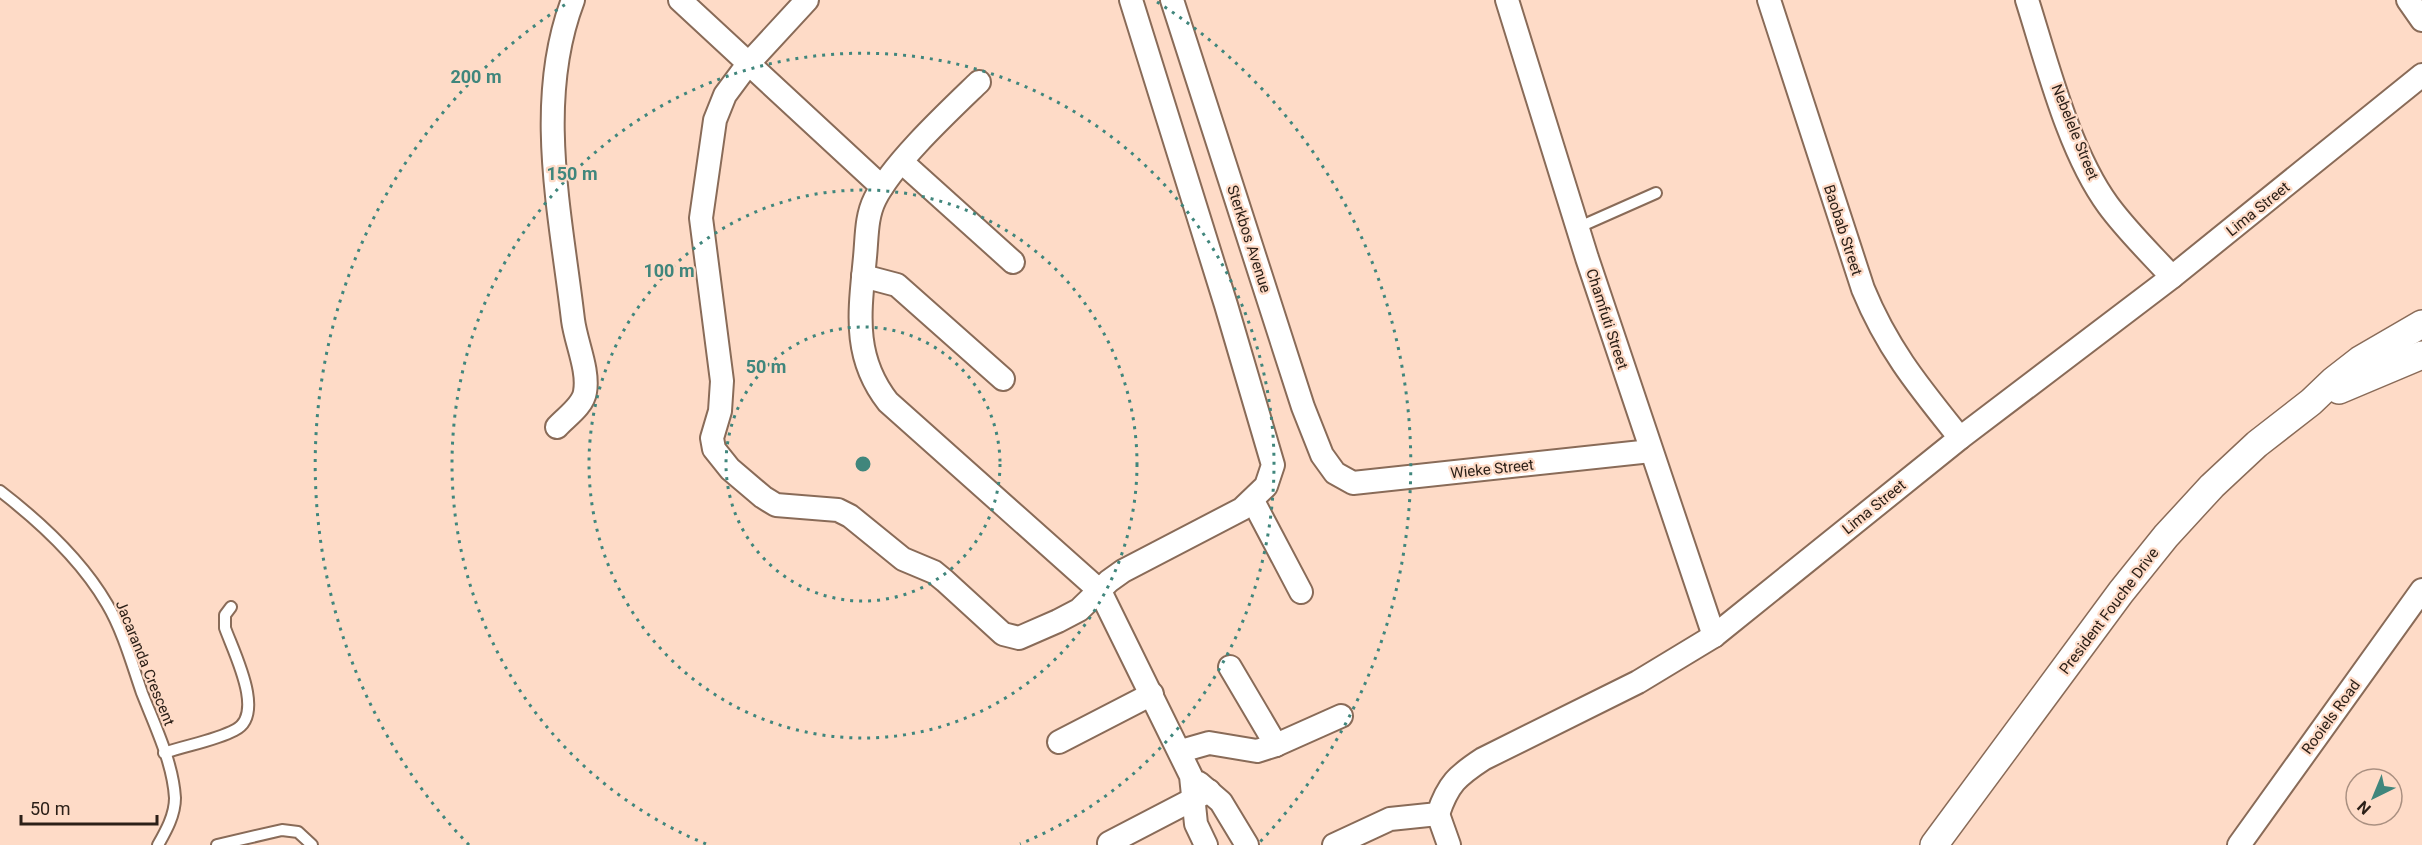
<svg xmlns="http://www.w3.org/2000/svg" width="2422" height="845" font-family="Roboto,sans-serif">
	<style>
		.lines { fill: none; stroke-linecap: round; stroke-linejoin: round }
		.service-casing { stroke: #896b58; stroke-width: 14 }
		.minor-casing { stroke: #896b58; stroke-width: 26 }
		.tertiary-casing { stroke: #896b58; stroke-width: 30 }
		.service { stroke: #fff; stroke-width: 10 }
		.minor { stroke: #fff; stroke-width: 22 }
		.tertiary { stroke: #fff; stroke-width: 27 }
		.ring { fill: none; stroke: #40867c; stroke-width: 3; stroke-dasharray: 3 6 }
		.labels { text-anchor: middle; stroke-width: 4.5; stroke-linejoin: round; paint-order: stroke }
		.street-label { font-size: 15px; fill: #2c2018; stroke: #fedbc7 }
		.centre { fill: #40867c; stroke: #fedbc7; stroke-width: 3 }
		.ring-label { font-size: 18px; text-anchor: middle; font-weight: bold; fill: #40867c; stroke: #fedbc7; stroke-width: 4.5; stroke-linejoin: round; paint-order: stroke }
	</style>
	<rect width="100%" height="100%" fill="#fedbc7"/>
	<g class="lines">
		<defs>
			<g id="service">
				<polyline points="1577,228 1656,193"/>
				<path d="M 0,491 C 39,521 82,561 107,604 C 123,631 132,664 142,693 C 155,726 173,763 175,798 C 175,815 166,831 158,845"/>
				<path d="M 164,753 C 187,745 214,741 235,730 C 266,715 234,653 225,628 L 225,615 L 231,607"/>
				<polyline points="217,845 282,830 298,832 312,845"/>
			</g>
			<g id="minor">
				<polyline points="680,0 882,187"/>
				<polyline points="807,0 748,64 725,95 715,120 701,218 722,381 720,411 712,438 714,449 730,469 763,497 776,505 838,510 850,516 903,559 934,572 945,581 1003,634 1019,638 1058,621 1079,610 1109,581 1123,571 1242,509 1266,486 1273,465 1226,305 1131,0"/>
				<polyline points="1172,0 1303,407 1322,455 1335,473 1353,483 1651,451"/>
				<polyline points="1507,0 1587,258 1714,636"/>
				<path d="M 1769,0 L 1863,289 C 1888,350 1920,388 1960,438"/>
				<path d="M 2027,0 C 2047,63 2069,152 2108,205 C 2127,231 2151,254 2172,277"/>
				<polyline points="2408,0 2422,20"/>
				<path d="M 979,82 C 949,111 893,163 875,199 C 866,217 867,237 865,257 C 860,311 852,356 888,402 L 1100,591 L 1191,776 L 1196,824 L 1206,845"/>
				<polyline points="903,163 1013,262"/>
				<polyline points="863,276 897,285 1003,379"/>
				<path d="M 557,427 C 566,417 583,406 585,392 C 589,370 576,343 573,320 C 561,216 534,102 573,0"/>
				<polyline points="1253,501 1301,592"/>
				<polyline points="1230,667 1276,745"/>
				<polyline points="1059,742 1152,694"/>
				<polyline points="1181,751 1209,743 1257,751 1276,745 1341,716"/>
				<polyline points="1199,783 1221,802 1247,845"/>
				<polyline points="1438,814 1449,845"/>
				<polyline points="1109,843 1209,791"/>
				<path d="M 1334,845 L 1390,819 L 1438,814 C 1448,784 1457,776 1483,759 L 1638,682 L 1714,636 L 1960,438 L 2172,277 L 2422,75"/>
				<polyline points="2239,845 2422,590"/>
			</g>
			<g id="tertiary">
				<polyline points="2339,390 2422,355"/>
				<polyline points="1934,845 2121,592 2166,536 2212,486 2257,444 2311,402 2333,381 2360,360 2422,324"/>
			</g>
		</defs>
		<use href="#service" class="service-casing"/>
		<use href="#minor" class="minor-casing"/>
		<use href="#tertiary" class="tertiary-casing"/>
		<use href="#service" class="service"/>
		<use href="#minor" class="minor"/>
		<use href="#tertiary" class="tertiary"/>
	</g>
	<g class="ring">
		<circle cx="863" cy="464" r="137"/>
		<circle cx="863" cy="464" r="274"/>
		<path d="M706 844A411 411 0 1 1 1020 844"/>
		<path d="M469 845A548 548 0 0 1 569 2M1157 2A548 548 0 0 1 1257 845"/>
	</g>
	<g class="labels">
		<g class="street-label">
			<text transform="translate(2075 132) rotate(68)" y="5">Nebelele Street</text>
			<text transform="translate(2258 209) rotate(-39)" y="5">Lima Street</text>
			<text transform="translate(1843 230) rotate(72)" y="5">Baobab Street</text>
			<text transform="translate(1249 239) rotate(72)" y="5">Sterkbos Avenue</text>
			<text transform="translate(1607 319) rotate(72)" y="5">Chamfuti Street</text>
			<text transform="translate(1492 469) rotate(-6)" y="5">Wieke Street</text>
			<text transform="translate(1874 507) rotate(-39)" y="5">Lima Street</text>
			<text transform="translate(2109 611) rotate(-53)" y="5">President Fouche Drive</text>
			<text transform="translate(145 663) rotate(68)" y="5">Jacaranda Crescent</text>
			<text transform="translate(2331 717) rotate(-54)" y="5">Rooiels Road</text>
		</g>
	</g>
	<circle cx="863" cy="464" r="9" class="centre"/>
	<g class="ring-label">
		<text x="476" y="83">200 m</text>
		<text x="572" y="180">150 m</text>
		<text x="669" y="277">100 m</text>
		<text x="766" y="373">50 m</text>
	</g>
	<g transform="translate(2374 797) rotate(223)"><circle r="28" fill="#fedbc7" stroke="#aa9081" stroke-width="1.5"/>
	<path d="M0-4.5L10 22L0 15L-10 22Z" fill="#40867c"/>
	<text y="-9" font-size="16" font-weight="bold" text-anchor="middle" fill="#2c2018">N</text>
	</g>
	<path d="M21 815v9h136v-9" fill="none" stroke="#2c2018" stroke-width="3"/>
	<text x="30" y="815" font-size="18" fill="#2c2018" stroke="#fedbc7" stroke-width="4.5" paint-order="stroke">50 m</text>
</svg>
